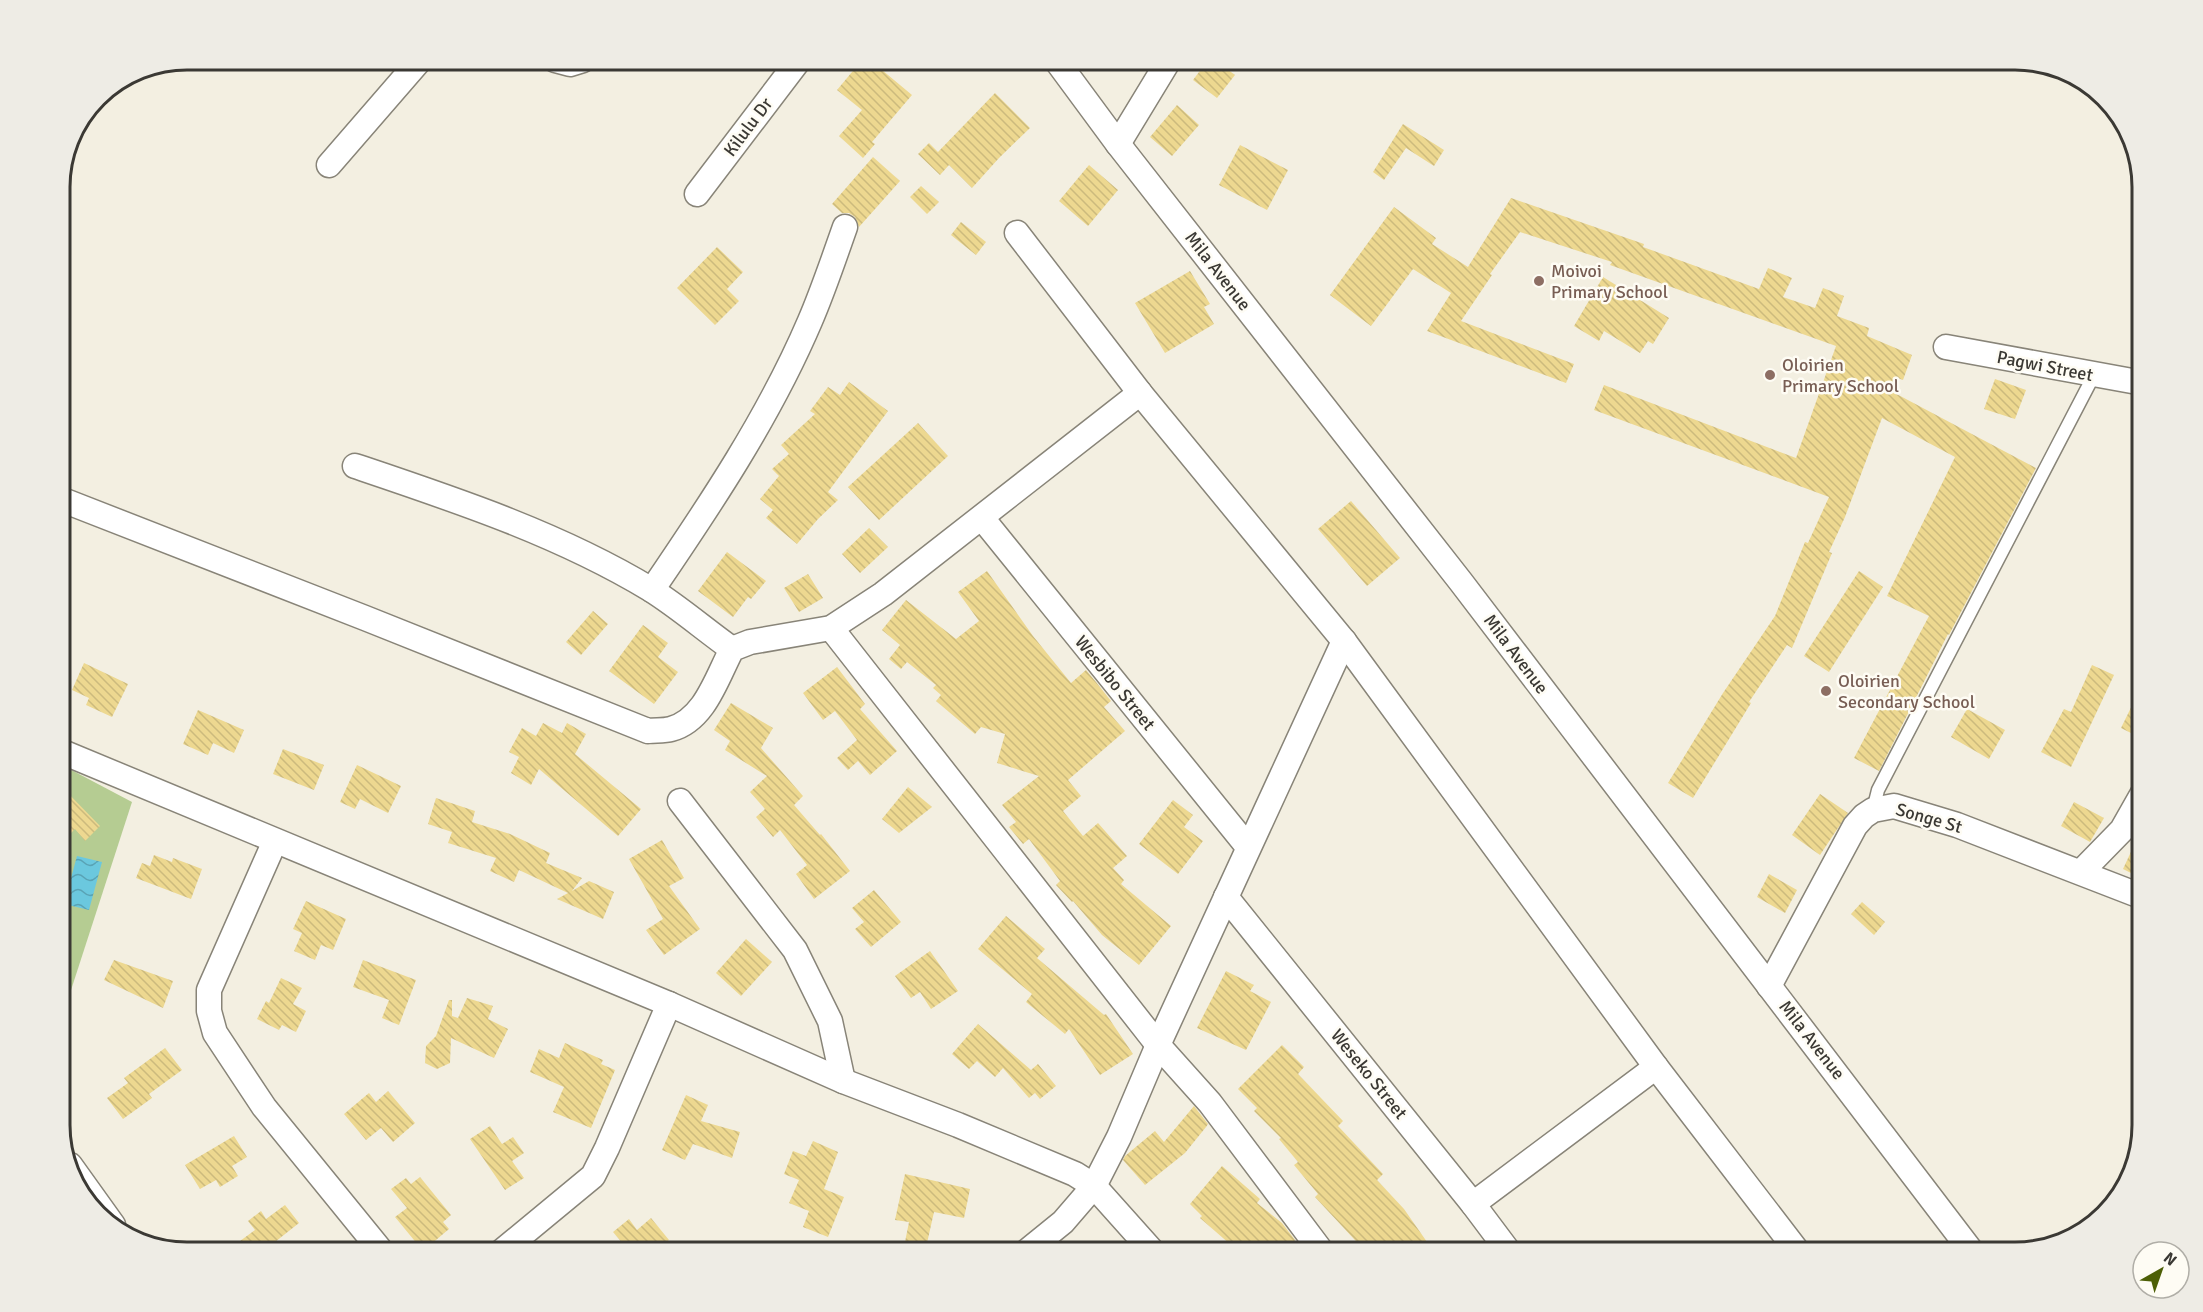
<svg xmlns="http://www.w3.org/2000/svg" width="2203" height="1312" font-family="Signika,sans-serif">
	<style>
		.pitch { fill: #b5cc92 }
		.water { fill: url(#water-waves) }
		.building { fill: url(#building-back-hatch) }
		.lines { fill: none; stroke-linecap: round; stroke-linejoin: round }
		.service-casing { stroke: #888478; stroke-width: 15 }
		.minor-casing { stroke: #888478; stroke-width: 27 }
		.service { stroke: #fff; stroke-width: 12 }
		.minor { stroke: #fff; stroke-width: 24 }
		.education-dot { fill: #8d6e63; stroke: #fefcf4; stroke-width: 2 }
		.labels { text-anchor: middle; stroke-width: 5; stroke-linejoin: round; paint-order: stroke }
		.street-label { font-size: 18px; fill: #3b3934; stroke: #fefcf4 }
		.education-label { font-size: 18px; fill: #785e54; stroke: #fefcf4; text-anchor: start }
		.rim { fill: none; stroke: #3b3934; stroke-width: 3 }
	</style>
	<defs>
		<pattern id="water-waves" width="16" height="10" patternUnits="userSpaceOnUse" patternTransform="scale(1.5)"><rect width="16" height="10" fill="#6bc8de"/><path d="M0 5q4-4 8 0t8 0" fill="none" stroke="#59a3b5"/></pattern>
		<pattern id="building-back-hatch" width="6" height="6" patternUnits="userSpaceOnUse" patternTransform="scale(1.5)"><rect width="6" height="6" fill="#edd890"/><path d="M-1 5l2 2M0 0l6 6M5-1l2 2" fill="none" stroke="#ccba7d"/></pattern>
	</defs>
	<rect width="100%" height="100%" fill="#f3efe1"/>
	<polygon class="pitch" points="60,764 132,802 60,1024"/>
	<polygon class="water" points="77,856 102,862 89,910 64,904"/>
	<g class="building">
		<polygon points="862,60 870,60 912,95 872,142 875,144 863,158 839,136 862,110 837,90"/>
		<polygon points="1208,60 1215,60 1235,75 1217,98 1193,80"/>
		<polygon points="995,93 1030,128 999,158 972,188 949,165 940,175 918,154 929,143 938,152"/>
		<polygon points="1177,105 1199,125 1172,156 1150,137"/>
		<polygon points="1403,124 1444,150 1434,166 1406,148 1384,180 1373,172"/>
		<polygon points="1240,145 1288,170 1267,210 1219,185"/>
		<polygon points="873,157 900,181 859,227 855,217 849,213 842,213 832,204"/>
		<polygon points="1089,165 1118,190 1088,226 1059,201"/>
		<polygon points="921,186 939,202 927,214 910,197"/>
		<polygon points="1511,198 1644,244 1643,247 1759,289 1768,268 1792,278 1783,297 1815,308 1823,288 1844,296 1837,316 1869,328 1867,336 1912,355 1903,380 1895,377 1889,390 2036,468 1949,635 1948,634 1879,771 1854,758 1929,616 1887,596 1955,457 1882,418 1845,517 1829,552 1832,553 1792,648 1787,645 1749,702 1751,703 1693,798 1668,783 1723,693 1775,616 1805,542 1808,543 1829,497 1594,410 1604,385 1796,458 1836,346 1610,265 1612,262 1520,232 1490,274 1492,275 1461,321 1574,364 1566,383 1427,331 1451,293 1413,269 1371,326 1330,295 1394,207 1436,238 1432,244 1468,267"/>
		<polygon points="961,222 986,242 976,255 951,235"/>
		<polygon points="717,247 743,272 727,289 739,301 715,325 677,288"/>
		<polygon points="1190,271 1210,304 1204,307 1214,324 1165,353 1135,303"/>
		<polygon points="1603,277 1669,318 1653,344 1648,341 1640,353 1604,331 1599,341 1574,326"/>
		<polygon points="1995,379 2026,390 2015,419 1984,409"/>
		<polygon points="849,382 888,411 828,492 838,500 818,519 797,544 766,518 773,510 760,499 779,476 772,469 789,454 781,445 815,414 810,411 828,387 840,395"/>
		<polygon points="918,423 948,456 879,520 848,487"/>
		<polygon points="1351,501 1400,558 1367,586 1318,529"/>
		<polygon points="869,528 888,547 860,573 842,554"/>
		<polygon points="727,552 766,581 751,599 748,597 733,617 698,591"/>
		<polygon points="987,571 1033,636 1071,683 1086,670 1096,682 1111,701 1104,707 1125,731 1068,780 1081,796 1063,811 1083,836 1098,823 1127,856 1113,868 1124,880 1121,884 1171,926 1139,965 1102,935 1073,901 1072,902 1056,885 1060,881 1029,839 1023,844 1009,827 1016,822 1002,805 1039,776 997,763 1005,734 981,727 975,734 936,701 941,695 933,688 936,685 907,662 901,669 889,659 900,645 882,630 906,600 956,639 979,621 958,592"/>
		<polygon points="1859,571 1883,587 1829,672 1804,656"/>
		<polygon points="808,574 823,598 799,612 784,588"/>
		<polygon points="593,611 608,624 581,655 566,642"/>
		<polygon points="643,625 668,643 658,657 678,672 654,704 609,671"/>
		<polygon points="84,663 128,684 112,717 86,705 89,698 72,690"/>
		<polygon points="2092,665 2114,675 2071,767 2041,752 2064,709 2071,712"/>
		<polygon points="837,667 865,704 860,709 897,751 870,775 858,761 848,770 837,758 857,740 835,711 823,720 803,693"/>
		<polygon points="2143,683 2143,739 2121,728"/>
		<polygon points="731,703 773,728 761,748 803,796 794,805 820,835 821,834 850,871 814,899 796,874 807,865 780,830 773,837 756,817 765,809 750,792 767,776 725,750 730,741 714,730"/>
		<polygon points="1967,709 2005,730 1989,759 1951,737"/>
		<polygon points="198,710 244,730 234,753 213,743 208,755 183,744"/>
		<polygon points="543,723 562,733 567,723 586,734 575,754 641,809 618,836 539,769 531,785 511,773 519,757 509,752 522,728 536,736"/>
		<polygon points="283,749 324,765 314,790 273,774"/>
		<polygon points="357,765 401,786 388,813 360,799 355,809 340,802"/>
		<polygon points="60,785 100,826 85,841 75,829 60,844"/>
		<polygon points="908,787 932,807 899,833 882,819"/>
		<polygon points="1820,794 1848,813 1820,855 1792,835"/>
		<polygon points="436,798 475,811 472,822 510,834 550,853 546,863 582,878 572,891 589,881 614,892 603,919 557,899 568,893 519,870 514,882 490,871 496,858 448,843 452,832 428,824"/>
		<polygon points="1173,800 1193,815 1184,827 1203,841 1178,874 1139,844"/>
		<polygon points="2074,802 2104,818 2090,842 2061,826"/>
		<polygon points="2143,826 2143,879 2123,869"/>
		<polygon points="662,840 684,878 669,886 700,929 664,955 646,930 663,919 629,859"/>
		<polygon points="154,855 172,862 173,858 202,869 191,899 136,878 142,863 150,866"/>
		<polygon points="1769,874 1797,890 1785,913 1757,897"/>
		<polygon points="874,890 901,922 871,947 855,929 864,922 852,908"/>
		<polygon points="306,901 346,919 333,950 321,945 315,960 294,951 302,933 293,929"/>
		<polygon points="1862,902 1885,922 1874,935 1851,914"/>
		<polygon points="1006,916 1045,949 1037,958 1104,1015 1106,1014 1133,1054 1100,1075 1069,1029 1065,1034 1026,1002 1032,994 978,949"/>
		<polygon points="746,939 772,962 741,996 716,973"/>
		<polygon points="930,951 958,991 931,1009 920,992 911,998 895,976"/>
		<polygon points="114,960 173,981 163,1008 104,980"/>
		<polygon points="363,960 416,980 399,1025 382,1018 389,1000 353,987"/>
		<polygon points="1226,971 1254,985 1250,991 1271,1002 1246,1050 1197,1028"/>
		<polygon points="281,978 302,988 293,1004 306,1011 296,1032 282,1025 279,1030 257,1019 266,1001 269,1003"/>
		<polygon points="467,998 493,1006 488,1019 508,1029 494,1058 451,1038 450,1063 437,1069 425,1063 426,1046 436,1036 449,1000 452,1000 452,1016 458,1018"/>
		<polygon points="978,1024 1031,1070 1038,1064 1056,1086 1040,1099 1035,1093 1029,1098 1003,1068 995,1077 977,1061 969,1069 952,1054"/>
		<polygon points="565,1043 603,1060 601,1064 615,1070 591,1128 553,1112 564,1087 530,1072 539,1049 559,1058"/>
		<polygon points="1282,1045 1304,1067 1298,1074 1343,1121 1338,1126 1383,1174 1377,1180 1404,1209 1434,1252 1366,1252 1315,1197 1318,1194 1294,1165 1298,1162 1279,1139 1281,1138 1254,1111 1257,1108 1238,1089"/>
		<polygon points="165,1048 182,1070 149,1094 152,1098 123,1119 107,1098 128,1083 124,1078"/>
		<polygon points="388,1091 415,1123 393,1142 381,1128 366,1140 344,1114 369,1093 376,1102"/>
		<polygon points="686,1095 708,1105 701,1121 740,1132 732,1158 693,1144 685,1160 662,1150"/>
		<polygon points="1194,1106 1208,1124 1206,1127 1185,1153 1145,1185 1123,1160 1125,1156 1155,1131 1164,1142"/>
		<polygon points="490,1126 502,1144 513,1137 524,1153 512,1161 524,1178 505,1190 470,1139"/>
		<polygon points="234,1136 247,1157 232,1166 238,1176 220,1187 216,1180 200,1189 185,1165"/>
		<polygon points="813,1141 838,1152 824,1189 844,1197 828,1237 803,1227 809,1211 789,1203 799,1180 784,1174 793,1151 806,1156"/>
		<polygon points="1222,1166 1260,1199 1257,1203 1282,1223 1295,1240 1293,1243 1304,1252 1239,1252 1200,1218 1202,1216 1190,1204"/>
		<polygon points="905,1174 970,1189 964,1218 934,1212 925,1252 904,1247 909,1222 895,1220"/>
		<polygon points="420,1177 451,1215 443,1222 449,1229 423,1251 395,1217 407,1208 391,1189 406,1178 411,1184"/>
		<polygon points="285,1205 299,1223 275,1242 278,1245 269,1252 248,1252 240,1241 255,1230 248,1221 261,1211 266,1219"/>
		<polygon points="651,1218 669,1240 653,1252 630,1252 613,1232 629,1219 637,1230"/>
	</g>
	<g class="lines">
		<defs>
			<polyline id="service" points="1873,810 1878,790 2094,375"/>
			<g id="minor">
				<polyline points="555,60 570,64 583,60"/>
				<polyline points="1056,60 1118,144 1461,582 1972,1252"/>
				<polyline points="1118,144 1169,60"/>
				<polyline points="329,165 420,60"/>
				<polyline points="697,194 799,60"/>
				<polyline points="1017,233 1140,393 1344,641 1656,1067 1798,1252"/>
				<polyline points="1946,347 2143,383"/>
				<path d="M 355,466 C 456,500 559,534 650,589 C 679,607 705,630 732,649"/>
				<path d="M 60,499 L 365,618 L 648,731 C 655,730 664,731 671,729 C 705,720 717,677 732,649 L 750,642 L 831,628 L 883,594 L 1140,393"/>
				<polyline points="982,518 1248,847"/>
				<path d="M 652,590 C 710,505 769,417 810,321 C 823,291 834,258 845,227"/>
				<polyline points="831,628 1158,1045 1210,1103 1322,1252"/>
				<polyline points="60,751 669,1004 843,1081 958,1125 1075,1174 1094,1186 1153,1252"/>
				<polyline points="680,801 795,950 830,1021 843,1081"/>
				<polyline points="275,841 209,990 209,1011 215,1033 264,1107 382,1252"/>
				<polyline points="2081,872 2122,830 2143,793"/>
				<polyline points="1226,897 1473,1204 1509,1252"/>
				<polyline points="1769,986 1855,826 1864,816 1873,810 1894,806 1957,825 2143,897"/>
				<polyline points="70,1165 113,1225"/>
				<polyline points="1473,1204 1656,1067"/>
				<polyline points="501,1252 593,1176 607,1148 669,1004"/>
				<polyline points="1026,1252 1063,1222 1094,1186 1119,1137 1158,1045 1344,641"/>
			</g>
		</defs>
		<use href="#service" class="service-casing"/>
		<use href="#minor" class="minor-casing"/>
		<use href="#service" class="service"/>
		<use href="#minor" class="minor"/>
	</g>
	<g class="education-dot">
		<circle cx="1539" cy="281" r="6"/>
		<circle cx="1770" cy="375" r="6"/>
		<circle cx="1826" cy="691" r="6"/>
	</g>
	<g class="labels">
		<g class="street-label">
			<text transform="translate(748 127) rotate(-53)" y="6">Kilulu Dr</text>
			<text transform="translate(1218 271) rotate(52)" y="6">Mila Avenue</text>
			<text transform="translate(2045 366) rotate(11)" y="6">Pagwi Street</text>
			<text transform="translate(1516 654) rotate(53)" y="6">Mila Avenue</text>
			<text transform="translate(1115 683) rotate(51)" y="6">Wesbibo Street</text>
			<text transform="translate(1929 818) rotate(16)" y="6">Songe St</text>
			<text transform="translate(1812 1040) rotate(52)" y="6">Mila Avenue</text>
			<text transform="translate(1369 1074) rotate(51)" y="6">Weseko Street</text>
		</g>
		<g class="education-label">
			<text x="1551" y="277">Moivoi<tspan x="1551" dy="21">Primary School</tspan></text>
			<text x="1782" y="371">Oloirien<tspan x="1782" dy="21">Primary School</tspan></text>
			<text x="1838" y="687">Oloirien<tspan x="1838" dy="21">Secondary School</tspan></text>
		</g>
	</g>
	<path d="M0 0H2203V1312H0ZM187 70H2015A117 117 0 0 1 2132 187V1125A117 117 0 0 1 2015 1242H187A117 117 0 0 1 70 1125V187A117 117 0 0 1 187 70Z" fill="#eeece5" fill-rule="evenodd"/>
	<path class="rim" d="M187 70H2015A117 117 0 0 1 2132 187V1125A117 117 0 0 1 2015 1242H187A117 117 0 0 1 70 1125V187A117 117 0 0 1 187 70Z"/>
	<g transform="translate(2161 1270) rotate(40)"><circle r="28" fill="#fefcf4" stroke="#b0aea7" stroke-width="1.5"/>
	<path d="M0-4.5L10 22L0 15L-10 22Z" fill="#4d5f06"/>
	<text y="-9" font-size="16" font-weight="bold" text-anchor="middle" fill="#3b3934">N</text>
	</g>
</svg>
